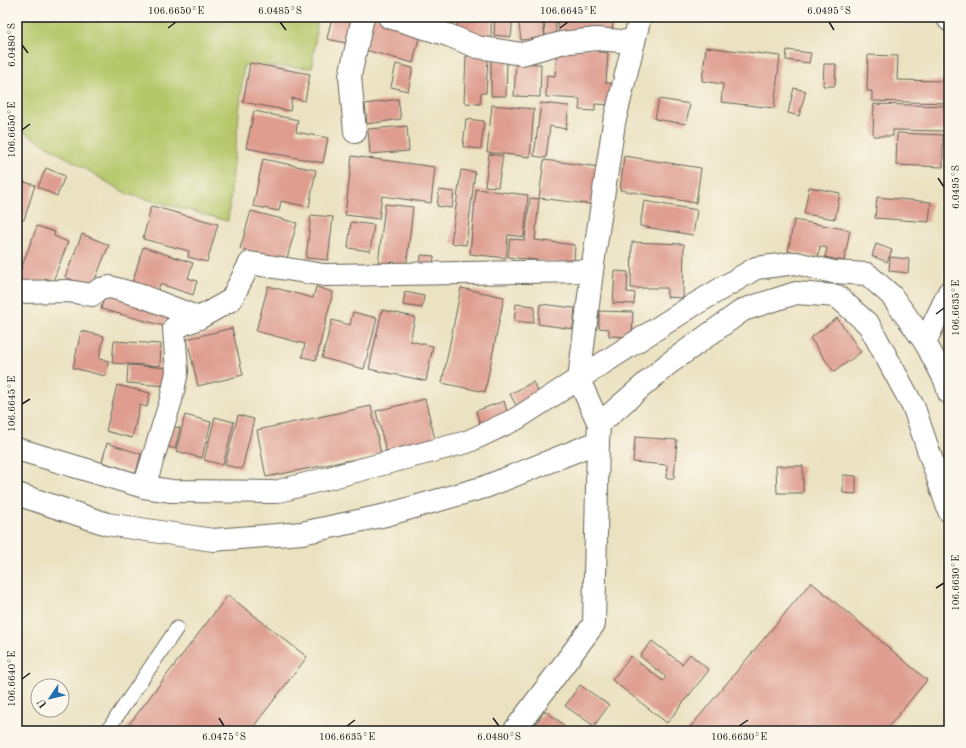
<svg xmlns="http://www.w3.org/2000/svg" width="966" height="748" font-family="'Old Standard TT',serif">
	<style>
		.green { fill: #b6c76b; stroke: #697244 }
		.building { fill: #de9d8f }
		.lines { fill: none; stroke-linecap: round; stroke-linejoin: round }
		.service-casing { stroke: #646156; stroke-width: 15 }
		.minor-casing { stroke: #646156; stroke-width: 24 }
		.service { stroke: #fff; stroke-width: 13 }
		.minor { stroke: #fff; stroke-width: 22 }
		.ticks { fill: none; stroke: #1c1c1c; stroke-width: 1.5 }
		.neatline { fill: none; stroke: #1c1c1c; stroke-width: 1.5 }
		.ticks-label { font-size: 10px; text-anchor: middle; fill: #1c1c1c }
	</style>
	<rect width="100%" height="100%" fill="#fbf7ec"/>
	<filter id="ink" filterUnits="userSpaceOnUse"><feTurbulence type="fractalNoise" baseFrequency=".025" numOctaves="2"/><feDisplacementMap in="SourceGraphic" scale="8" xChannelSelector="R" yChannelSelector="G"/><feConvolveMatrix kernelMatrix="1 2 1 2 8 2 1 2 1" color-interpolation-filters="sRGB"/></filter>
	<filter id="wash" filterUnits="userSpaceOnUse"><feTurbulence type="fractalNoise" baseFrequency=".012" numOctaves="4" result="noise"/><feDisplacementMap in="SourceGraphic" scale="16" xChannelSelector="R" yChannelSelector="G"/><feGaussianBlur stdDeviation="0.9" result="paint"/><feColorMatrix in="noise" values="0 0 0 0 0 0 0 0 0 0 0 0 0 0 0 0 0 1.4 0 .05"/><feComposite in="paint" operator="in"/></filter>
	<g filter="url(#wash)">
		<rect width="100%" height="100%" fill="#ebe2c1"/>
		<polygon class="green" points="17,17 318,17 312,68 244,65 228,221 127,194 17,128"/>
		<g id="blocks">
			<g class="building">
				<polygon points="332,17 356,17 351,44 327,39"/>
				<polygon points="373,17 421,30 413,63 365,50"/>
				<polygon points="431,17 454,17 453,23 430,19"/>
				<polygon points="457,17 491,17 491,38 466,38 457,33"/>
				<polygon points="495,17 513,17 511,37 494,35"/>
				<polygon points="518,17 542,17 545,37 521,40"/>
				<polygon points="544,17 555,17 556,35 545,36"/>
				<polygon points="557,17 612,17 613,33 559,36"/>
				<polygon points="706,47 780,56 774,108 721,102 723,84 702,81"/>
				<polygon points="599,48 598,52 608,53 606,83 616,84 614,105 595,104 595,111 579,110 580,99 546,97 547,75 555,76 557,49"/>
				<polygon points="787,50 811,53 809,63 786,60"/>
				<polygon points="868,55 898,56 897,80 946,81 946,103 872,101 872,91 867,91"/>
				<polygon points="466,56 488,57 486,93 481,93 480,104 464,103"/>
				<polygon points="491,60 507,61 506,96 491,96"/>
				<polygon points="250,63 310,74 305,101 292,98 290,111 243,102"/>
				<polygon points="516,63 541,64 540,97 514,96"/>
				<polygon points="396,64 413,68 408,91 391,87"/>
				<polygon points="824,64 836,64 835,86 823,86"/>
				<polygon points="794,88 806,91 799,116 788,113"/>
				<polygon points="398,99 401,119 367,124 365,104"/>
				<polygon points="659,99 690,104 686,124 655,119"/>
				<polygon points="541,103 569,106 566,129 550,126 546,158 534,156"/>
				<polygon points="874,104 949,106 949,131 893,130 893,136 873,136"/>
				<polygon points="492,105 534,109 530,157 487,152"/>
				<polygon points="254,111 298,120 296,132 328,138 323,163 246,148"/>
				<polygon points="466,119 484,121 481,149 463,147"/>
				<polygon points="407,126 409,151 370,154 368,129"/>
				<polygon points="897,133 943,135 943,167 896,165"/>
				<polygon points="489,154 503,156 498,187 485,186"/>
				<polygon points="352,156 435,167 431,203 382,196 379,219 345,215"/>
				<polygon points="624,156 701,168 696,203 620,190"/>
				<polygon points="263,159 316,170 309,207 281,201 279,211 253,206"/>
				<polygon points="544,160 600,167 596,205 539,198"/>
				<polygon points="46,168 65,176 57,196 38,187"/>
				<polygon points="461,170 475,172 466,245 451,243"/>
				<polygon points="17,180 35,185 24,220 17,218"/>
				<polygon points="809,187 840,193 835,219 804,214"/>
				<polygon points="476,189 528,195 524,237 508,235 506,258 470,254"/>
				<polygon points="439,190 454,192 452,208 437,206"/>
				<polygon points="877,197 931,202 929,222 875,218"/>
				<polygon points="530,198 539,199 535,240 575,245 574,264 508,257 510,239 525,240"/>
				<polygon points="644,201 697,210 693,235 640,226"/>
				<polygon points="385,204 413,207 406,269 378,265"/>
				<polygon points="151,206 218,224 207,262 188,257 189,251 143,239"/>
				<polygon points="251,211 297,223 286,262 240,249"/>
				<polygon points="311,215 333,217 328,260 306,258"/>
				<polygon points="794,220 850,230 844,261 825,257 827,248 820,246 818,257 788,251"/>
				<polygon points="351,222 374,225 370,251 348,248"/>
				<polygon points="37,226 55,232 54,236 68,242 53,281 45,278 41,288 17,279"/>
				<polygon points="82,234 109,245 92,287 65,277"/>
				<polygon points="632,242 684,244 683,298 667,297 667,288 631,288"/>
				<polygon points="876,244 892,250 887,262 872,256"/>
				<polygon points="143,247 193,263 188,278 197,281 193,295 160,284 156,295 131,287"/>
				<polygon points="421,255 434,256 433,268 420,266"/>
				<polygon points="890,257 909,259 908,273 889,271"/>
				<polygon points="615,271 628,272 627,292 635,293 634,304 613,303"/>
				<polygon points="268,286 313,298 316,287 333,292 316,360 302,357 305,344 256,331"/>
				<polygon points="461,288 504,297 485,392 442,383"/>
				<polygon points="106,290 170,307 164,326 101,309"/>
				<polygon points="405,292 424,296 422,308 403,305"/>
				<polygon points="516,304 535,306 533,323 514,321"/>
				<polygon points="540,304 575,308 573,329 538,324"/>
				<polygon points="382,310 415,317 410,341 433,346 426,381 369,369"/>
				<polygon points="599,311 633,312 632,337 609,336 609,329 599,328"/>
				<polygon points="353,312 377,318 364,369 322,358 332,320 350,325"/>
				<polygon points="837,318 861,352 834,372 810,338"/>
				<polygon points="232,328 243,375 198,386 187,339"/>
				<polygon points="81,331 104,336 99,359 109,361 105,376 73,368"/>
				<polygon points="114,341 161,344 160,366 112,363"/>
				<polygon points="128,365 169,368 167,386 127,383"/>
				<polygon points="533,382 540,395 517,407 510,394"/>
				<polygon points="117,385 150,393 147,407 140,405 132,438 106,431"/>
				<polygon points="425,399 435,439 386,451 376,411"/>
				<polygon points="504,401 509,418 481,427 476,411"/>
				<polygon points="371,406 381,454 266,477 257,430"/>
				<polygon points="185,415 211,422 202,458 176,451"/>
				<polygon points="238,415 254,419 242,469 225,465"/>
				<polygon points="215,417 234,422 223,465 204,460"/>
				<polygon points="169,426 180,428 175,449 165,446"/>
				<polygon points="635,437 677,440 674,478 666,478 667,465 633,462"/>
				<polygon points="107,443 141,454 136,473 102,462"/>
				<polygon points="776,466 803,466 803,493 777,493"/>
				<polygon points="843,475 856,476 856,494 843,493"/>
				<polygon points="811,582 927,680 885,731 687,731"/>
				<polygon points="228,595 307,657 250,731 124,731"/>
				<polygon points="652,641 682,664 690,654 709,670 667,723 612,680 631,656 663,681 666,677 640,656"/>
				<polygon points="580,685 609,705 594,726 565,706"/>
				<polygon points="545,711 564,725 559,731 530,731"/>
			</g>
		</g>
	</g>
	<g filter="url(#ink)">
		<use href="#blocks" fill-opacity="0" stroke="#646156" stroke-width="1"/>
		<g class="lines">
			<defs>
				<polyline id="service" points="107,731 177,628"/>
				<g id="minor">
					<polyline points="389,17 448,35 477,47 522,54 561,43 596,39 634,42"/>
					<polyline points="947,17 949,20"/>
					<polyline points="355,132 350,76 363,17"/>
					<polyline points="17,292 68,291 92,295 100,289 110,287 142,296 199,318"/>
					<polyline points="925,342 949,292"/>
					<polyline points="599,424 668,364 743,310 796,293 837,296 869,325 914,408 949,511"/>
					<polyline points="17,449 144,487 172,491 275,492 467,442 516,419 692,306 756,268 796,263 833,272 867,274 891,295 925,342 945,380 949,393"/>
					<polyline points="144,487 171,400 177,372 174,328 199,318 231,300 250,263 324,275 592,271"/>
					<polyline points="17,494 107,524 213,540 302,533 386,515 485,487 598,442"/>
					<polyline points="514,731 594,624 598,442 599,424 579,380 592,271 614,123 640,17"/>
				</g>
			</defs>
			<use href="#service" class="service-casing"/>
			<use href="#minor" class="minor-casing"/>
			<use href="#service" class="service"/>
			<use href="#minor" class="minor"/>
		</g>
	</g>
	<path class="ticks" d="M 280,22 L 286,30M 829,22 L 834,30M 168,28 L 176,22M 560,28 L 568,22M 22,45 L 28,53M 22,130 L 30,124M 938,178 L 944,187M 936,314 L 944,308M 22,404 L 30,399M 936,588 L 944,583M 22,679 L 30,673M 219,718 L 224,726M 493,718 L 499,726M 347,726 L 355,720M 739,726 L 748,720"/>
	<rect width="966" height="748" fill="none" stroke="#fbf7ec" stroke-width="44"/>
	<g transform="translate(50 698) rotate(235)"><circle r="19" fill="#fbf7ec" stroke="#a29f99"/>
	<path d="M0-3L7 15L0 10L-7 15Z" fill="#1f6fb2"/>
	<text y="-6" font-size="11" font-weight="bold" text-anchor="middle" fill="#1c1c1c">U</text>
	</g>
	<rect x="22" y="22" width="922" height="704" class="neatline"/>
	<g class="ticks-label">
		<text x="176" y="14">106.6650°E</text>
		<text x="280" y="14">6.0485°S</text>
		<text x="568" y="14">106.6645°E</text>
		<text x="829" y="14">6.0495°S</text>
		<text transform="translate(11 45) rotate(-90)" y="4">6.0480°S</text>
		<text transform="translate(11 130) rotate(-90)" y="4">106.6650°E</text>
		<text transform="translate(955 187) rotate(-90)" y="4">6.0495°S</text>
		<text transform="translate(955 308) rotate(-90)" y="4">106.6635°E</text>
		<text transform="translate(11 404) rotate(-90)" y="4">106.6645°E</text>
		<text transform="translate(955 583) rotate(-90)" y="4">106.6630°E</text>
		<text transform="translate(11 679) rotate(-90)" y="4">106.6640°E</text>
		<text x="224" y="740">6.0475°S</text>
		<text x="347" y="740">106.6635°E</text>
		<text x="499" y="740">6.0480°S</text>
		<text x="739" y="740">106.6630°E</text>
	</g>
</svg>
